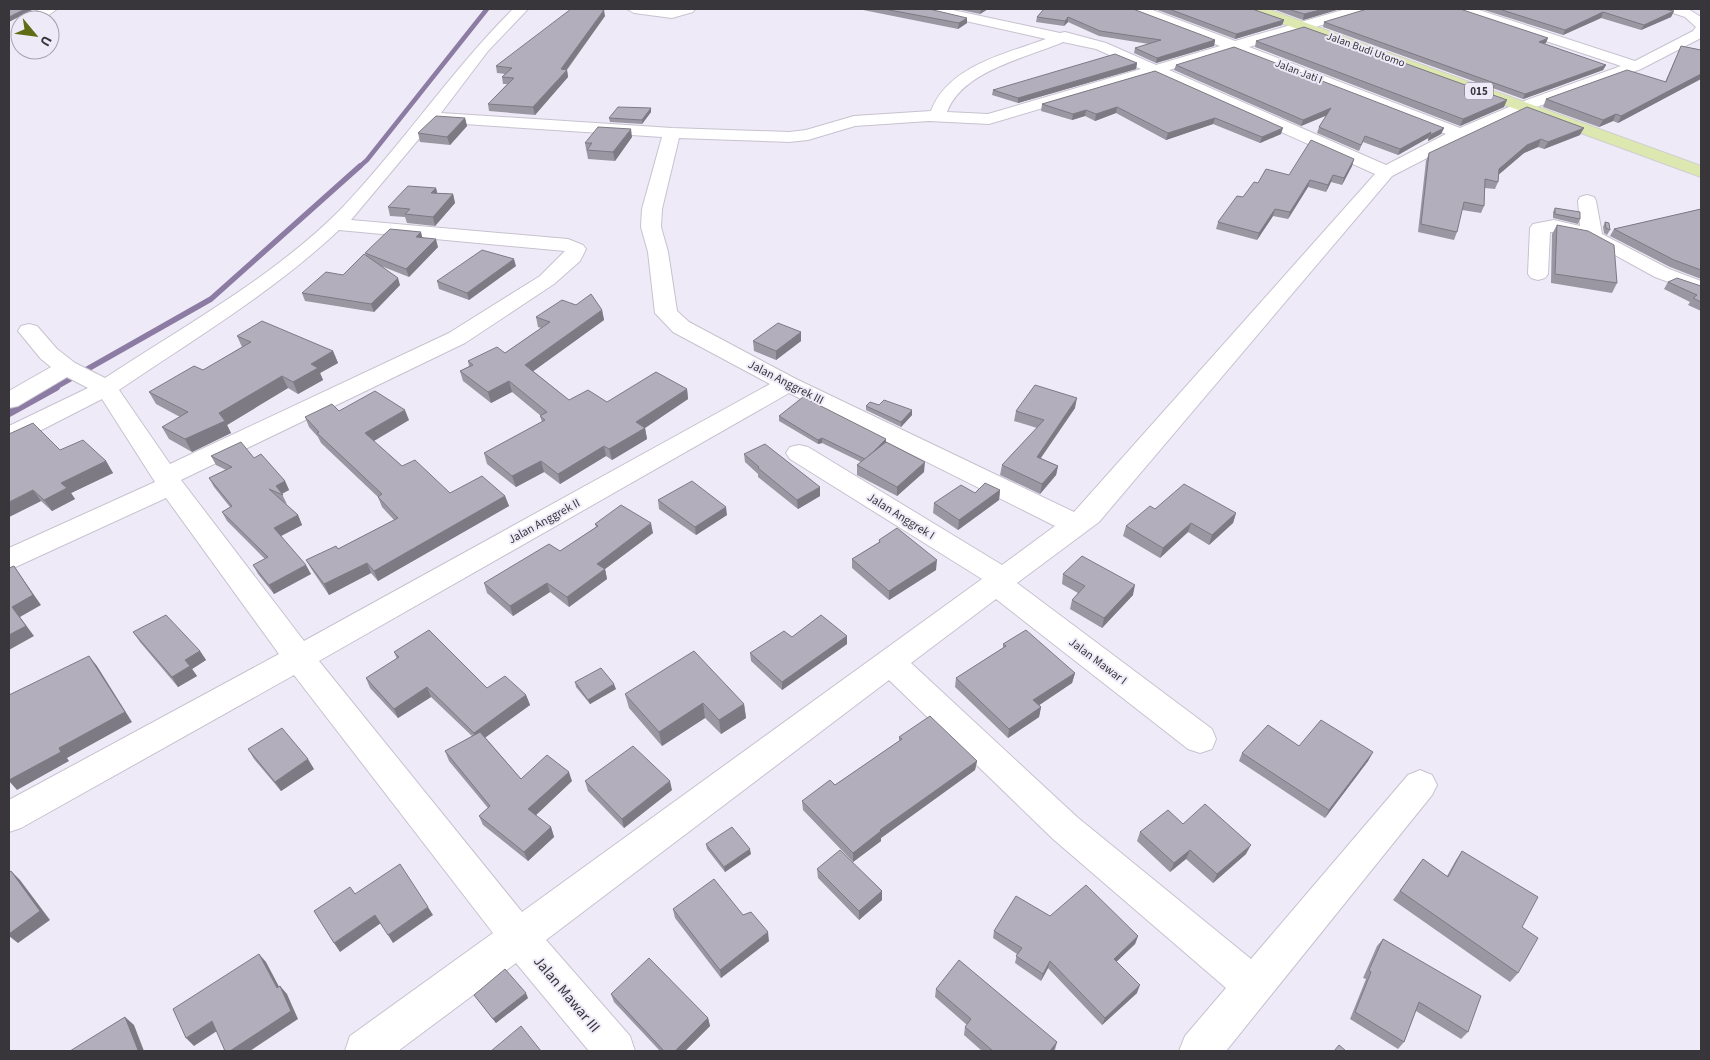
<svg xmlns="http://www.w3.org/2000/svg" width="1710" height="1060" font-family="'Source Sans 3',sans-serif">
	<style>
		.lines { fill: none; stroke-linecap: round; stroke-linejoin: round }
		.stream-far2 { stroke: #8c7ca3; stroke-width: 4.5 }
		.stream-far1 { stroke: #8c7ca3; stroke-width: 5.5 }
		.stream { stroke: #8c7ca3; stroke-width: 8 }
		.minor-casing { stroke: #c7c2cf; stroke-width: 2 }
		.primary-casing { stroke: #cfcfd0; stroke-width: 2 }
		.minor { fill: #fff; fill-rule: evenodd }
		.primary { fill: #dde8b0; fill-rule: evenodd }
		.wall { fill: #9a96a2 }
		.shaded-wall { fill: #7d7a84 }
		.building { fill: #b3aebc; stroke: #7d7a84 }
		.labels { text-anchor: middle; stroke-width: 4; stroke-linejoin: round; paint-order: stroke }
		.far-street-label { font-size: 11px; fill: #38363b; stroke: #efeaf8 }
		.shield { fill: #efeaf8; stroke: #6f6c74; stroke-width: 1 }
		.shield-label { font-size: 11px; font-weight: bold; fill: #38363b }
		.street-label { font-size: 12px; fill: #38363b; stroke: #efeaf8 }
		.near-street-label { font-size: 15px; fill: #38363b; stroke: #efeaf8 }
	</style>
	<rect width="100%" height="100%" fill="#efeaf8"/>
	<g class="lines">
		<polyline class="stream-far2" points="358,168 367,160 487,9"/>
		<polyline class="stream-far1" points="54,388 211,299 360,166"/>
		<polyline class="stream" points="9,413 56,387"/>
		<defs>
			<g id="minor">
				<polygon points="41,9 57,9 42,20 29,20 30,15"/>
				<path d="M 513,9 L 528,9 L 488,51 L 441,113 L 672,128 L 789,132 L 806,130 L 854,116 L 931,111 C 948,66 1005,54 1046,39 L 930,13 L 923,9 L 948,9 L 1060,33 L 1065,32 L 1106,43 L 1156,65 L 1220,46 L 1133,12 L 1131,9 L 1150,9 L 1235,41 L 1346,9 L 1367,9 L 1365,12 L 1249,47 L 1460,128 L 1516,104 L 1621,66 L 1458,12 L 1456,9 L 1476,9 L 1635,61 L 1693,31 L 1696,27 L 1685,17 L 1670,12 L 1668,9 L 1688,9 L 1701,17 L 1701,38 L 1641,69 L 1528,110 L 1466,138 L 1392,176 L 1099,522 L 1017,583 L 1212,729 L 1216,739 L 1212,749 L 1200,753 L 1188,749 L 996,599 L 911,663 L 1077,817 L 1251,959 L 1408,775 L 1420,770 L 1432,775 L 1437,785 L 1432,795 L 1226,1051 L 1179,1051 L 1185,1036 L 1226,988 L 1053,839 L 889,680 L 546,940 L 630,1036 L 635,1051 L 589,1051 L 516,963 L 398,1051 L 345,1051 L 350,1036 L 493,933 L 294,675 L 21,828 L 9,832 L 9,800 L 279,654 L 166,498 L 9,570 L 9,548 L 155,482 L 102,399 L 18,442 L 9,444 L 9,426 L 88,388 L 67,377 L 18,406 L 9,408 L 9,391 L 51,367 L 41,359 L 18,331 L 21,326 L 29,324 L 37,326 L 57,349 L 75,363 L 105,378 C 184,326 275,276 341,209 C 402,145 451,71 513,9 ZM 1063,42 L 1096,49 L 1141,69 L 988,114 L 947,112 C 962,71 1026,58 1063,42 ZM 1233,51 L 1446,134 L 1386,165 L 1169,70 ZM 1154,75 L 1375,174 L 1074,512 L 796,379 L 689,322 L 677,311 L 668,252 L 661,227 L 662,209 L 679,138 L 789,142 L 808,140 L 855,126 L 929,121 L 989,124 ZM 433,122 L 662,137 L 642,209 L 641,227 L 648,252 L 655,313 L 673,332 L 770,384 L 304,641 L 181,480 L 465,343 L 554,284 L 580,261 L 586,249 L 583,245 L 568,239 L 351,220 ZM 339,230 L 565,251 L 540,276 L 449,333 L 170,464 L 119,390 C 194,339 273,292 339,230 ZM 789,393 L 1055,526 L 1002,565 L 808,447 L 799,445 L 790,447 L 786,453 L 790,459 L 982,579 L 522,912 L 319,661 Z"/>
				<polygon points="627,9 695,9 693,12 672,18 634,13"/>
				<polygon points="1587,195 1594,197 1596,201 1602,234 1669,269 1701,281 1701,294 1655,277 1584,238 1554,232 1550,232 1548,274 1545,278 1538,280 1531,278 1528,274 1530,228 1533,224 1554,220 1580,226 1578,201 1580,197"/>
			</g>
			<polygon id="primary" points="1249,9 1268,9 1701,166 1701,177 1251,12"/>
		</defs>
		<use href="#minor" class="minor-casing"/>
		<use href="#primary" class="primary-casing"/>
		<use href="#minor" class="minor"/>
		<use href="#primary" class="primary"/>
	</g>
	<g class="wall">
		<polygon points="858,9 929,9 967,23 958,29"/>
		<polygon points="956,9 988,9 980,14"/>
		<polygon points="1044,9 1215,40 1214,46 1156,63 1134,53 1135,48 1149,44 1099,36 1068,22 1064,26 1036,22 1037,17"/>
		<polygon points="1155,9 1252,9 1284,20 1282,25 1235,39"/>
		<polygon points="1273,9 1340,9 1303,20"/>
		<polygon points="1481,9 1668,9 1667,10 1674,11 1671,17 1641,30 1601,18 1563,35"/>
		<polygon points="605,16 567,70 568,77 535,115 489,111 488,104 507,84 503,84 502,77 505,74 497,73 496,66"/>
		<polygon points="1324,22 1546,43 1544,44 1606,65 1603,70 1523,99 1323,27"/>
		<polygon points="1256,41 1504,107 1460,126 1255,47"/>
		<polygon points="1681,46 1701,50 1701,80 1699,80 1618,123 1613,121 1599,127 1543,107 1546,99 1665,82"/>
		<polygon points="1137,63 1136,69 1018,103 992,95 993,90"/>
		<polygon points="1176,65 1444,128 1441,134 1428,141 1428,138 1398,155 1363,142 1359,151 1317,133 1319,127 1327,115 1301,126 1174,70"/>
		<polygon points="1155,71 1281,134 1260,143 1213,124 1166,140 1116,113 1095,121 1085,116 1072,120 1041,111 1042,104"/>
		<polygon points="651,108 651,112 642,124 610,122 609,118"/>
		<polygon points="465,118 467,126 450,145 420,142 418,133"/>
		<polygon points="1580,135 1544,149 1538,147 1524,153 1499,174 1498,182 1495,189 1485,188 1484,206 1481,213 1462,210 1457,232 1454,240 1418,232 1426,161 1429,153"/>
		<polygon points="632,137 615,161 588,159 585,143"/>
		<polygon points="1354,159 1352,166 1342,185 1331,182 1326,192 1308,187 1288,219 1273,216 1257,240 1216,229 1218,222 1258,183"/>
		<polygon points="436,188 437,193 453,194 455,203 435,226 407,223 405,217 390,216 388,207"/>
		<polygon points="1555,208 1580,219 1578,224 1553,218 1553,212"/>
		<polygon points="1701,209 1701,279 1670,267 1610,236 1614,229"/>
		<polygon points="1605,222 1610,230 1607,235 1604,233 1603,227"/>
		<polygon points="1557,225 1617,283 1612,293 1551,283 1552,234"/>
		<polygon points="422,237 438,247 409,277 381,266 400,285 374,312 305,301 302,293 343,275 366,255 365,253"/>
		<polygon points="516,266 469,300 439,289 437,281"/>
		<polygon points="1668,282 1701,286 1701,311 1688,305 1690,302 1664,289"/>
		<polygon points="576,305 602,310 604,320 533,371 569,400 607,402 687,389 688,399 645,428 647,439 612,460 606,456 560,484 544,472 516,487 487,464 484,453 542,422 540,416 541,416 512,392 491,403 463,381 460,371 469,366 468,361 505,353 541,328 538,327 536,317"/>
		<polygon points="237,336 333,351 338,363 320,373 323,380 298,394 288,388 227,425 231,433 192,452 169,439 162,427 180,417 156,404 149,392 203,370 242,347"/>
		<polygon points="753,341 801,341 776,360 754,351"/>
		<polygon points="879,405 912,415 901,427 866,410 866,406"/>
		<polygon points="1075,408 1041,458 1058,466 1056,475 1040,494 1000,475 1002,465 1037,428 1014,421 1016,411"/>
		<polygon points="339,411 409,420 373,441 402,466 450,493 505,496 509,506 378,581 371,573 329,595 312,570 306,560 338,549 394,520 382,507 378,497 321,443 318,437 309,427 305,417"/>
		<polygon points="779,416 886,442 924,472 897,496 857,475 857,465 861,462 822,443 818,444 779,421"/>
		<polygon points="60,450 106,461 113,473 71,493 75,499 52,511 41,501 9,517"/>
		<polygon points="744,454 820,496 798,509 758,477 758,474 745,462"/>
		<polygon points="211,456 254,458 285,481 289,490 282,494 287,504 283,502 298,515 302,525 281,536 311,574 274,594 258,574 253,565 265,559 227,521 222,512 230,507 214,487 209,478 226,470 216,465"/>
		<polygon points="1000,490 999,500 958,530 933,513 934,503 975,493"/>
		<polygon points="658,500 727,515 696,535 659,509"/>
		<polygon points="1155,509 1236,513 1233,523 1209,545 1188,532 1160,558 1123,536 1126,526"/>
		<polygon points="595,524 653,533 605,569 607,579 569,607 550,592 513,616 487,593 484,583 560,551 596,527"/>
		<polygon points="879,540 936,570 889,600 852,568 852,559 879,542"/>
		<polygon points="1063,574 1133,595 1102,628 1070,609 1072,600 1078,593 1062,584"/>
		<polygon points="133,632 200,651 206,660 192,669 197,676 178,687 140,642"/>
		<polygon points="847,636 847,644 782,690 751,661 750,653 792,637"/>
		<polygon points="1003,644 1075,673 1072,683 1039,705 1041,707 1039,717 1008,738 955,687 956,678 1003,648"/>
		<polygon points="394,652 487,688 526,695 530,705 485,737 521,779 572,781 535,815 551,827 554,837 528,861 483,825 479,816 488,808 449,761 445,751 472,736 431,697 398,718 370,688 366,678 397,659"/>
		<polygon points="575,682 616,689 590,704 576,687"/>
		<polygon points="625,694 744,704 746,718 721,734 705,718 662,746 629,708"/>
		<polygon points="899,737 977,761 975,770 881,838 881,841 853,862 803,810 802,801 835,785 899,741"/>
		<polygon points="1299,746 1373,752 1368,761 1325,818 1239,761 1242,753"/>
		<polygon points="248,749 314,769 281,791 254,759"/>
		<polygon points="585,781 672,790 624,828 588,791"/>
		<polygon points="1183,824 1246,854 1213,883 1186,859 1170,872 1137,841 1140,832"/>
		<polygon points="706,844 751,854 725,872 707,849"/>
		<polygon points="1462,851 1522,927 1518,973 1510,982 1393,900 1423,859 1447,876 1456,860"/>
		<polygon points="817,869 882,891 882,900 859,920 818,878"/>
		<polygon points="673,909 743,915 769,941 721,978 675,918"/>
		<polygon points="1050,916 1138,936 1135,944 1116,962 1137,993 1102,1025 1048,968 1041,981 1015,963 1017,954 993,938 994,931"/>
		<polygon points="1383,939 1468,1032 1461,1039 1416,1011 1404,1042 1398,1049 1350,1019 1366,979 1363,978 1377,946"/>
		<polygon points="936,989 1057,1042 1055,1050 1053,1051 982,1051 964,1035 965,1027 967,1025 935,997"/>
		<polygon points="611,994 708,1018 710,1026 685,1051 660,1051 614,1002"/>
		<polygon points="474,995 528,998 496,1023"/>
	</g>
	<g class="shaded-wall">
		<polygon points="25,9 34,9 9,22 9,17"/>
		<polygon points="981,9 988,9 980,14"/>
		<polygon points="1324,9 1340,9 1303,20 1304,14"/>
		<polygon points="604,10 605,16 564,73 567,70 568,77 535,115 533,107"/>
		<polygon points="1674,11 1671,17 1641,30 1644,25"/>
		<polygon points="1603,12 1601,18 1563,35 1565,30"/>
		<polygon points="1068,17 1068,22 1064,26 1065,21"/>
		<polygon points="967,18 967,23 958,29 959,23"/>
		<polygon points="1284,20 1282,25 1235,39 1236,34"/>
		<polygon points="1548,38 1546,43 1537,47 1539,42"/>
		<polygon points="1215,40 1214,46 1156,63 1157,58"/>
		<polygon points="1137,63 1136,69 1018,103 1018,98"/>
		<polygon points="1606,65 1603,70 1523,99 1525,94"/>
		<polygon points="1701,74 1701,76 1699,80 1618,123 1621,116"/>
		<polygon points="1507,100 1504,107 1460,126 1463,119"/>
		<polygon points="1117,107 1116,113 1095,121 1096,114"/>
		<polygon points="651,108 651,112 642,124 642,120"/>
		<polygon points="1331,108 1330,114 1301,126 1303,120"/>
		<polygon points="1086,110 1085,116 1072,120 1073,114"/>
		<polygon points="1616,114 1613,121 1599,127 1603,120"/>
		<polygon points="465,118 467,126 450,145 447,137"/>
		<polygon points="1215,118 1213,124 1166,140 1168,133"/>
		<polygon points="1283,128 1281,134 1260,143 1262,137"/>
		<polygon points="1444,128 1441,134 1428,141 1430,135"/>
		<polygon points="1584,128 1580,135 1544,149 1548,142"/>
		<polygon points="631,129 632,137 615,161 613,152"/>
		<polygon points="1431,132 1428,138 1398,155 1400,149"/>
		<polygon points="1541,139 1538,147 1524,153 1496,177 1499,169 1527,145"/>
		<polygon points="1354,159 1352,166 1342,185 1344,178"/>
		<polygon points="1333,175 1331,182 1326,192 1328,185"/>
		<polygon points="1310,180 1308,187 1288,219 1290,212"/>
		<polygon points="436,188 438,197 431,193"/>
		<polygon points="453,194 455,203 435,226 433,217"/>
		<polygon points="1275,209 1273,216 1257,240 1259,233"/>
		<polygon points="421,232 423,240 416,237"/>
		<polygon points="436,239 438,247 409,277 406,269"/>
		<polygon points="514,259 516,266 469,300 467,293"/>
		<polygon points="398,278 400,285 374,312 371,304"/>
		<polygon points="602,310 604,320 528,375 525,365"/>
		<polygon points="801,332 801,341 776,360 776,351"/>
		<polygon points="333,351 338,363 320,373 323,380 298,394 293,382 311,364"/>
		<polygon points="282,376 288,388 227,425 231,433 192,452 185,439 219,413"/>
		<polygon points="509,381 512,392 491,403 488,392"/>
		<polygon points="687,389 688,399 642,430 645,428 647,439 612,460 609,449 636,422"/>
		<polygon points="1077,398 1075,408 1035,466 1037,457"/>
		<polygon points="405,410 409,420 369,444 365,433"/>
		<polygon points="912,410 912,415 901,427 901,422"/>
		<polygon points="822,438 822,443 818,444 818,440"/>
		<polygon points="886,439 886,443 867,460"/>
		<polygon points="604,446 606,456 560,484 558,474"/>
		<polygon points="106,461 113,473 71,493 75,499 52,511 44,500 61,483"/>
		<polygon points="541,461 544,472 516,487 512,476"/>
		<polygon points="925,462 924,472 897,496 897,487"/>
		<polygon points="1058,466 1056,475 1040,494 1042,484"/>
		<polygon points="285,481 289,490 281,494 276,486"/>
		<polygon points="820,487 820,496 798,509 797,500"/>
		<polygon points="33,490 41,501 9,517 9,502"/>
		<polygon points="1000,490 999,500 958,530 959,520"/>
		<polygon points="505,496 509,506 378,581 374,571"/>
		<polygon points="726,507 727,515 696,535 695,527"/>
		<polygon points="1236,513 1233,523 1209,545 1212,535"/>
		<polygon points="298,515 302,525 279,537 274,528"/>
		<polygon points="651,523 653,533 605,569 607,579 569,607 567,597 597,564"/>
		<polygon points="1191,523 1188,532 1160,558 1163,548"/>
		<polygon points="937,560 936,570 889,600 889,591"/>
		<polygon points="367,563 371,573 329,595 324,584"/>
		<polygon points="306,565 311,574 274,594 269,585"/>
		<polygon points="14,566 41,605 20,617 34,636 9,650 9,635 12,607"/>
		<polygon points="547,583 550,592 513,616 510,606"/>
		<polygon points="1135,585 1133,595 1102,628 1104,618"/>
		<polygon points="847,636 847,644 782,690 782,682"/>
		<polygon points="200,651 206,660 192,669 197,676 178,687 172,677 185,660"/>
		<polygon points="89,656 97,666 132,722 67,758 69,761 17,790 9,781 9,780 59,748"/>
		<polygon points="1075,673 1072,683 1032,710 1033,700"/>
		<polygon points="614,684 616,689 590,704 588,700"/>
		<polygon points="427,687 431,697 398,718 394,709"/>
		<polygon points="526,695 530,705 478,743 474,733"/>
		<polygon points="703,703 705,718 662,746 659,732"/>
		<polygon points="744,704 746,718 721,734 719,720"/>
		<polygon points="1041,707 1039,717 1008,738 1009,729"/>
		<polygon points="1373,752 1368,761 1325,818 1329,810"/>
		<polygon points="308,759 314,769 281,791 275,782"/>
		<polygon points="977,761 975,770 881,838 881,841 853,862 853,853 880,830"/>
		<polygon points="569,772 572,781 532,819 528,809"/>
		<polygon points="670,781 672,790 624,828 622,819"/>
		<polygon points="551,827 554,837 528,861 524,852"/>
		<polygon points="1251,845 1246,854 1213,883 1217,874"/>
		<polygon points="750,849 751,854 725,872 724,867"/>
		<polygon points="1190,850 1186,859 1170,872 1174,863"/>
		<polygon points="11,871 20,880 50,920 18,943 9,936"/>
		<polygon points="882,891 882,900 859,920 859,911"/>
		<polygon points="428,907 433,915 393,943 388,935"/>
		<polygon points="375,915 381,923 340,952 334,943"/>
		<polygon points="768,932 769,941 721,978 720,970"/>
		<polygon points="1138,936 1135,944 1111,967 1114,959"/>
		<polygon points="259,954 266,962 284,996 277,988"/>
		<polygon points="1050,961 1048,968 1041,981 1043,974"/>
		<polygon points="1140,985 1137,993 1102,1025 1105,1018"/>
		<polygon points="280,986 287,994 298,1019 250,1051 230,1051"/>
		<polygon points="526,993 528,998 496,1023 493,1019"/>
		<polygon points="125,1017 134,1025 144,1051 136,1051"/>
		<polygon points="708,1018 710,1026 685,1051 675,1051"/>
		<polygon points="212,1021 220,1029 194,1046 186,1038"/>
		<polygon points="1057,1042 1053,1051 1050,1051"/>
	</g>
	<g class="building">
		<polygon points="9,9 25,9 9,17"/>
		<polygon points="571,9 599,9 604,10 561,69 567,70 533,107 488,104 514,78 502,77 512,68 496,66"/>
		<polygon points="884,9 929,9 967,18 959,23"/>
		<polygon points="1044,9 1133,9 1215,40 1157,58 1135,48 1161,40 1100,31 1068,17 1065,21 1037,17"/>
		<polygon points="1169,9 1252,9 1284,20 1236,34"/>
		<polygon points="1288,9 1324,9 1304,14"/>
		<polygon points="1367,9 1460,9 1548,38 1539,42 1606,65 1525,94 1324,22"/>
		<polygon points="1499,9 1664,9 1674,11 1644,25 1603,12 1565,30"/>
		<polygon points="1304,27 1507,100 1463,119 1256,41"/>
		<polygon points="1681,46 1701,50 1701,74 1621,116 1616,114 1603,120 1546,99 1627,70 1666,82"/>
		<polygon points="1234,47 1444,128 1430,135 1431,132 1400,149 1365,136 1361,145 1319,127 1331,108 1303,120 1176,65"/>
		<polygon points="1115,54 1137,63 1018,98 993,90"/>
		<polygon points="1155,71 1283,128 1262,137 1215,118 1168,133 1117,107 1096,114 1086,110 1073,114 1042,104"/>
		<polygon points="618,107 651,108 642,120 609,118"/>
		<polygon points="1527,107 1584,128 1548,142 1541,139 1527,145 1499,169 1498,182 1485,179 1484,206 1464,202 1457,232 1421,224 1429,153"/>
		<polygon points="436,116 465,118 447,137 418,133"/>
		<polygon points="598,127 631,129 613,152 587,150 592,143 585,143"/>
		<polygon points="1311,140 1354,159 1344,178 1333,175 1328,185 1310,180 1290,212 1275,209 1259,233 1218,222 1237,196 1243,197 1254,182 1258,183 1266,169 1289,175"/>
		<polygon points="408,186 436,188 431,193 453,194 433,217 405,214 410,209 388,207"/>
		<polygon points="1555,208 1580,212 1580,219 1555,214"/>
		<polygon points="1701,209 1701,270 1674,260 1614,229"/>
		<polygon points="1605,222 1609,223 1610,230 1606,228"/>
		<polygon points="1557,225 1588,231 1614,245 1617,283 1555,274"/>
		<polygon points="390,229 421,232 416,237 436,239 406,269 365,253"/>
		<polygon points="482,250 514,259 467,293 437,281"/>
		<polygon points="364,254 398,278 371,304 302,293 326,272 343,275"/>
		<polygon points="1677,278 1701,286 1701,302 1693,298 1697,295 1668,282"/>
		<polygon points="591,294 602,310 525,365 569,400 588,390 607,402 656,372 687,389 636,422 645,428 609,449 604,446 558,474 541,461 512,476 484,453 545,420 540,416 547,412 509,381 488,392 460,371 473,365 468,361 497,347 505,353 550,322 536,317 562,300 576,305"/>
		<polygon points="262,321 333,351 311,364 318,368 293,382 282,376 219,413 225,421 185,439 162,427 188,412 149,392 194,366 203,370 251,342 237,336"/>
		<polygon points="778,323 801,332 776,351 753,341"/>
		<polygon points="1035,385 1077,398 1037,457 1058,466 1042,484 1002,465 1044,420 1016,411"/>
		<polygon points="375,391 405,410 365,433 402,466 415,460 450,493 482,476 505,496 374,571 367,563 324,584 306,560 336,546 338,549 398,518 378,497 382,494 317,433 319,432 305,417 332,404 339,411"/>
		<polygon points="803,397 886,439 874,451 865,459 822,438 818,440 779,416"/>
		<polygon points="884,400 912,410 901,422 866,406 870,402 879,405"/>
		<polygon points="33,423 60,450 83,440 106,461 61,483 67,488 44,500 33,490 9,502 9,434"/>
		<polygon points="241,442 254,458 261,454 285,481 276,486 283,495 269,489 298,515 274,528 306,565 269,585 253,565 268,557 222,512 232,506 209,478 232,467 211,456"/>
		<polygon points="886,442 925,462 897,487 857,465"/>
		<polygon points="765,444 820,487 797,500 758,468 759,467 744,454"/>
		<polygon points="692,481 726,507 695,527 658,500"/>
		<polygon points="985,483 1000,490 959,520 934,503 961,485 975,493"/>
		<polygon points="1184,484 1236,513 1212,535 1191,523 1163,548 1126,526 1150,506 1155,509"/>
		<polygon points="621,505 651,523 597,564 605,569 567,597 547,583 510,606 484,583 549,544 560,551 598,526 595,524"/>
		<polygon points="897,528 937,560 889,591 852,559 880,542 879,540"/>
		<polygon points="1082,556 1135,585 1104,618 1072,600 1085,586 1063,574"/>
		<polygon points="14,566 33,595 12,607 26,626 9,635 9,568"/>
		<polygon points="166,615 200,651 185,660 190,666 172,677 133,632"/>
		<polygon points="821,615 847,636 782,682 750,653 784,631 792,637"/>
		<polygon points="429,630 487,688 505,676 526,695 474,733 427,687 394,709 366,678 399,657 394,652"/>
		<polygon points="1026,630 1075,673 1033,700 1041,707 1009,729 956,678 1006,646 1003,644"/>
		<polygon points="694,651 744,704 719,720 703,703 659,732 625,694"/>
		<polygon points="89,656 125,712 59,748 61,752 9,780 9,695"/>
		<polygon points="601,668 614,684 588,700 575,682"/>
		<polygon points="930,716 977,761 880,830 881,831 853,853 802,801 830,780 835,785 902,739 899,737"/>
		<polygon points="1321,720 1373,752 1329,810 1242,753 1268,725 1299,746"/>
		<polygon points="282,728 308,759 275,782 248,749"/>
		<polygon points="480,732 521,779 547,755 569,772 528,809 551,827 524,852 479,816 490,806 445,751"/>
		<polygon points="633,746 670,781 622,819 585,781"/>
		<polygon points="1205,804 1251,845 1217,874 1190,850 1174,863 1140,832 1168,810 1183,824"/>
		<polygon points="732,827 750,849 724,867 706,844"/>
		<polygon points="840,850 882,891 859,911 817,869"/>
		<polygon points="1462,851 1538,897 1522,927 1538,938 1518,973 1400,891 1423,859 1448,877"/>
		<polygon points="400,864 428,907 388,935 375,915 334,943 314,911 350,887 355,894"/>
		<polygon points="11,871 40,911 9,934 9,872"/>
		<polygon points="714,879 743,915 751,912 768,932 720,970 673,909"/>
		<polygon points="1086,885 1138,936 1114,959 1140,985 1105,1018 1050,961 1043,974 1016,956 1022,948 994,931 1016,896 1050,916"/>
		<polygon points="1383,939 1481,996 1468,1032 1419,1002 1404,1042 1355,1012 1371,972 1369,970"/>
		<polygon points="259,954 277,988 280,986 291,1011 230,1051 225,1051 212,1021 186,1038 173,1009"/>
		<polygon points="649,958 708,1018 675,1051 664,1051 611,994"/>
		<polygon points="959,960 1057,1042 1050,1051 993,1051 965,1027 971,1019 936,989"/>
		<polygon points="505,969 526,993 493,1019 474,995"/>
		<polygon points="125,1017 138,1050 136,1051 70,1051"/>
		<polygon points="521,1026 541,1051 491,1051"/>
		<polygon points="1339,1045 1346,1051 1334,1051"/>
	</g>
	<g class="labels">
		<g class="far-street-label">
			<text transform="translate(1366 49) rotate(20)" y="4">Jalan Budi Utomo</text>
			<text transform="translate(1299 71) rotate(21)" y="4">Jalan Jati I</text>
		</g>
		<rect class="shield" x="1465" y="82.5" width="28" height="17" rx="4"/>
		<g class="shield-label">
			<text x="1479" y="95">015</text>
		</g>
		<g class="street-label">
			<text transform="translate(786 382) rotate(27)" y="4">Jalan Anggrek III</text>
			<text transform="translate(901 516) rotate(32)" y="4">Jalan Anggrek I</text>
			<text transform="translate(544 521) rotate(-29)" y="4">Jalan Anggrek II</text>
			<text transform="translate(1098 661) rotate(37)" y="4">Jalan Mawar I</text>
		</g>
		<g class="near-street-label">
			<text transform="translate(567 994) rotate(50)" y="5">Jalan Mawar III</text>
		</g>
	</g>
	<rect width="1710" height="1060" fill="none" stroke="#38363b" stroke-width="20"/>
	<g transform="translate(35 35) rotate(119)"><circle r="24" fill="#efeaf8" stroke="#a6a2ac"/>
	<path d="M0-4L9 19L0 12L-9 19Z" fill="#616d16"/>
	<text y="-8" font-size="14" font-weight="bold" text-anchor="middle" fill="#38363b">U</text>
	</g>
</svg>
